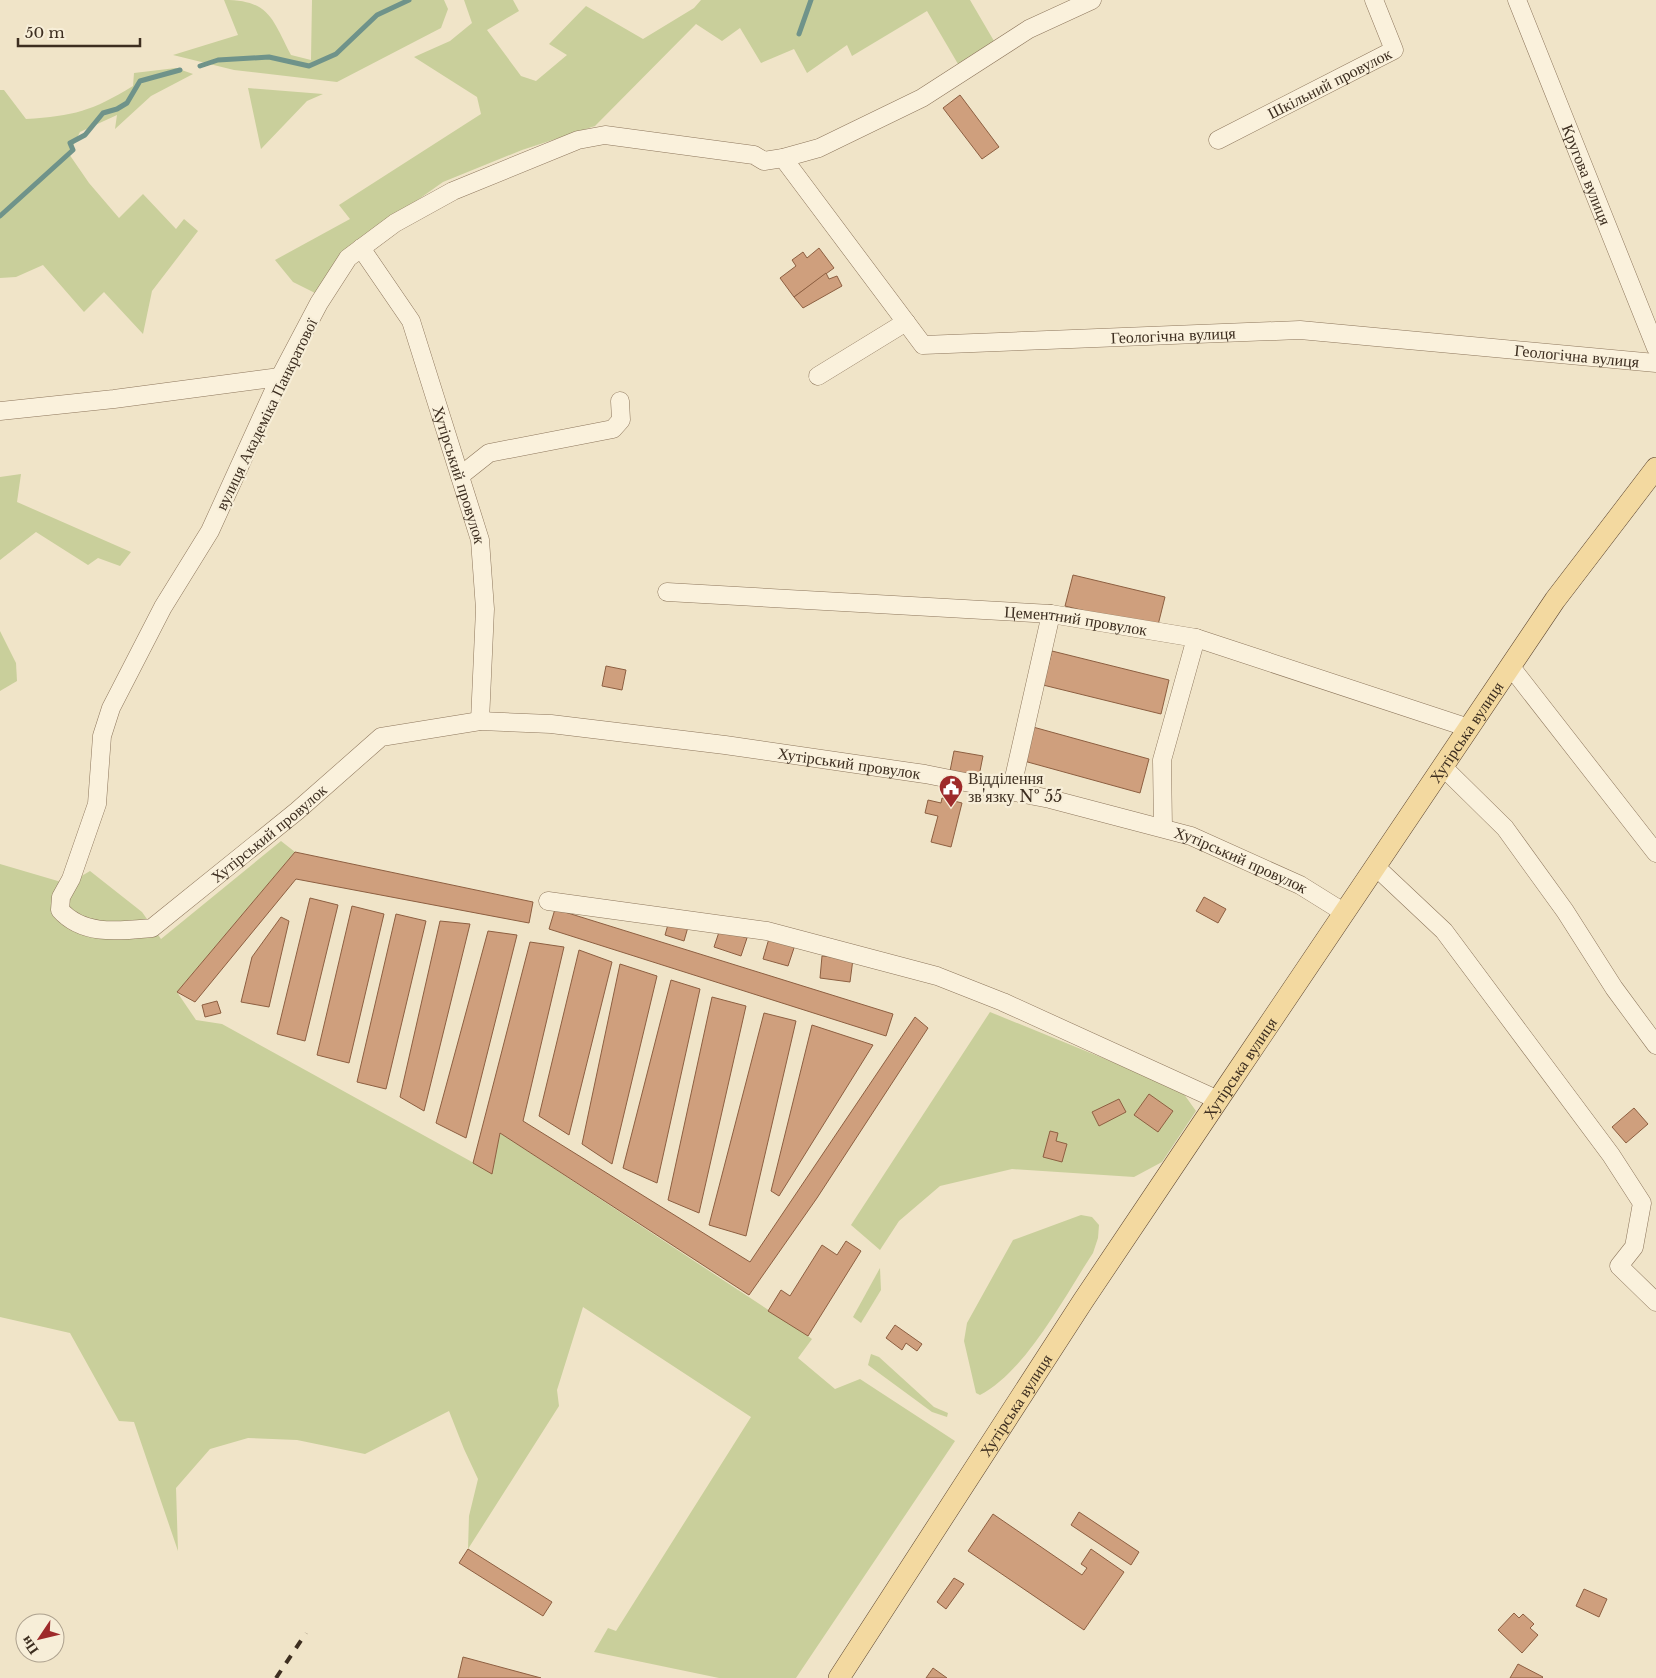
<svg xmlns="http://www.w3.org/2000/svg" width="1656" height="1678" font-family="'Libre Baskerville',serif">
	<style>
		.green { fill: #c9cf9b }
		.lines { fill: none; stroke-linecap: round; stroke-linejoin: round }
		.stream { stroke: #6f938a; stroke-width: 5 }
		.building { fill: #cf9f7d; stroke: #8d5f41 }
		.minor-casing { stroke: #8d765c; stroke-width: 19 }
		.major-casing { stroke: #5b4430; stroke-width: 22 }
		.minor { stroke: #faf1dc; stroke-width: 18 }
		.major { stroke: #f3d9a0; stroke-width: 21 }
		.rail { stroke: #3d2e20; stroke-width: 4; stroke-dasharray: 9 9; stroke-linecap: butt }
		.labels { text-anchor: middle; stroke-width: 4.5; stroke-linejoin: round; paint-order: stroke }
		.street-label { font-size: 16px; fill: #3d2e20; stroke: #f7eed8 }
		.poi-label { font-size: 16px; fill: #3d2e20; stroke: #f7eed8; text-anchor: start }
	</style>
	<rect width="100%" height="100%" fill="#f0e4c8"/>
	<g class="green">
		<path d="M 224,0 C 270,0 272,19 291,55 L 311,60 L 312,0 L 444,0 L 448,9 L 441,28 L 337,82 L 234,70 L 173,55 L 238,35 Z"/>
		<polygon points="464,0 513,0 519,11 487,30 521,76 536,81 567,55 549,44 586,6 643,39 694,8 701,0 970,0 994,41 958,64 927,11 852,56 847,45 807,73 794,49 761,63 740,28 722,41 696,24 595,126 522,150 443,182 361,240 334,263 317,294 293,282 275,260 350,219 339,205 481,114 477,97 414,57 450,41 472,23"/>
		<path d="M 176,68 L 193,74 L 151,96 L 115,129 L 117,115 L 80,132 L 69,154 L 89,183 L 119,218 L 143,194 L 176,229 L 184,219 L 198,231 L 152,291 L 143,334 L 104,292 L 84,312 L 43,265 L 16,277 L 0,278 L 0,90 L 4,90 L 26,119 C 74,116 92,111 133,86 L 134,73 Z"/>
		<polygon points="248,88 323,94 307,101 261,149"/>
		<polygon points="21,474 17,502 131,552 120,566 98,558 88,565 36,532 0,560 0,477"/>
		<polygon points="0,631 16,663 17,681 0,691"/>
		<polygon points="281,841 295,852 177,992 196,1020 222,1024 492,1173 500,1133 808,1336 812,1339 798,1358 835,1389 860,1379 955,1441 796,1678 719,1678 594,1652 608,1628 616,1631 751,1417 583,1307 557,1390 559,1406 468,1549 469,1516 478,1479 464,1449 449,1411 365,1454 297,1440 248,1438 210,1449 176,1488 178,1551 134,1422 119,1421 70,1333 0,1317 0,864 68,884 90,871 142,912 161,939"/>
		<polygon points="990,1012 1181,1090 1196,1111 1162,1162 1134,1177 1012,1169 940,1186 899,1221 880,1250 851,1225"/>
		<path d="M 1081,1215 L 1092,1217 L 1099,1225 L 1098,1238 L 1093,1253 C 1064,1297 1027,1370 980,1395 L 976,1393 L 964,1341 L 967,1323 L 1013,1240 Z"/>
		<polygon points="880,1268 881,1290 861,1323 853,1317"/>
		<polygon points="871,1354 879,1357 934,1407 948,1413 947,1417 932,1412 868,1365"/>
	</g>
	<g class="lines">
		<g class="stream">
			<polyline points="799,34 811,0"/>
			<polyline points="200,66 218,60 269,57 309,66 336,54 377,15 409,0"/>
			<polyline points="0,216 73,150 70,143 85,135 103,113 117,109 127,103 140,81 180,70"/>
		</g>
	</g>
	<g class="building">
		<polygon points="960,95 999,147 982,159 943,108"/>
		<polygon points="819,248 834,268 794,297 780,278 796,266 792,260 803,252 807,258"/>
		<polygon points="826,273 829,279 837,276 842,286 803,308 794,297"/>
		<polygon points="1073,575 1165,597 1157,629 1065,606"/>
		<polygon points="1052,651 1169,680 1161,714 1043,685"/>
		<polygon points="606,666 626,670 622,690 602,686"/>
		<polygon points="1033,727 1149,759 1140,793 1024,761"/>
		<polygon points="954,751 983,756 979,776 950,771"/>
		<polygon points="942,798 962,803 951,847 931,842 938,816 925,813 928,800 941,803"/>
		<polygon points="295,852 533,902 529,923 296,879 195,1002 177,992"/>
		<polygon points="1204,897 1226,909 1218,923 1196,911"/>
		<polygon points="310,898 338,905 305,1041 277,1034"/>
		<polygon points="352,906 384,914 349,1063 317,1055"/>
		<polygon points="555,909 893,1014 886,1036 549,929"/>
		<polygon points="396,914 426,921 386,1089 357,1082"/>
		<polygon points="281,917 289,921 269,1007 241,1002 252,957"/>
		<polygon points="440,921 470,924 424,1111 400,1097"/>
		<polygon points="669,921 688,927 684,941 665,935"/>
		<polygon points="720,929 747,938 741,956 714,947"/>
		<polygon points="488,931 517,935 466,1138 436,1123"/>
		<polygon points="770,935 796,942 788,966 763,959"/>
		<polygon points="530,942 564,947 523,1121 750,1262 915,1017 928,1028 817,1198 749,1295 500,1133 492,1174 473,1163"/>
		<polygon points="579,950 612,962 569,1135 539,1116"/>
		<polygon points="822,956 853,959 850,982 820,978"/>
		<polygon points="620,964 657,976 612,1164 582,1144"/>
		<polygon points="671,980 700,989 657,1183 623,1168"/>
		<polygon points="712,997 746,1006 699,1213 668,1200"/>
		<polygon points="217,1001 221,1013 205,1017 202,1005"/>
		<polygon points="764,1013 796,1021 746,1236 709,1225"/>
		<polygon points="812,1025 873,1045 779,1196 771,1191"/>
		<polygon points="1149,1094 1173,1111 1158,1132 1134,1115"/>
		<polygon points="1119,1099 1126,1112 1099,1126 1092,1112"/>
		<polygon points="1634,1108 1648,1124 1626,1143 1612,1127"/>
		<polygon points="1050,1131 1058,1133 1056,1141 1067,1144 1062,1162 1043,1157"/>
		<polygon points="846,1241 861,1251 808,1336 768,1311 781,1290 790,1296 822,1245 837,1255"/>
		<polygon points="895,1325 922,1344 917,1351 906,1343 902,1350 886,1338"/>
		<polygon points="1079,1512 1139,1552 1131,1565 1071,1525"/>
		<polygon points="993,1514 1082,1575 1087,1568 1081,1564 1091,1549 1124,1572 1084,1630 968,1551"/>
		<polygon points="468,1549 552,1602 543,1616 459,1563"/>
		<polygon points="954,1578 964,1584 946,1609 937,1602"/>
		<polygon points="1584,1589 1607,1599 1599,1617 1576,1606"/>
		<polygon points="1514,1613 1519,1618 1523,1614 1534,1624 1530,1628 1538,1635 1522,1653 1498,1630"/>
		<polygon points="463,1657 541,1678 458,1678"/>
		<polygon points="1518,1664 1543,1677 1542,1678 1510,1678"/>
		<polygon points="933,1668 947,1678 926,1678"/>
	</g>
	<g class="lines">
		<defs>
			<g id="minor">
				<path id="s1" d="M 1092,0 L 1029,29 L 922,98 L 819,148 L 783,158 L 764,161 L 754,155 L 605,135 L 578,140 L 453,191 L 395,223 L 348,258 L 319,303 L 280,377 L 210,531 L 163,607 L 111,708 L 102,736 L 97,804 L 71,879 L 61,897 L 60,910 C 83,936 119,931 152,928 L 297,811 L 381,737 L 480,721 L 551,724 L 725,745 L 925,774 L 1050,799 L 1191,836 L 1300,885 L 1345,913"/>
				<path id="s2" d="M 1517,0 L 1656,348"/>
				<path id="s3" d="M 1218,140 L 1394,50 L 1374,0"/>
				<path id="s4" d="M 783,158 L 923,345 L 1300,330 L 1656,363"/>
				<path id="s5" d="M 361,248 L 411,321 L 480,540 L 485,609 L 480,721"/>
				<polyline points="818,376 906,322"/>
				<polyline points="0,411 114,399 280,377"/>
				<polyline points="460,476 489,453 613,429 621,420 620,401"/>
				<path id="s6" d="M 667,592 L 1051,614 L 1196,638 L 1469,728"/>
				<polyline points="1511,667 1656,853"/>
				<polyline points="1443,767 1505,828 1565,911 1614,988 1656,1045"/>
				<polyline points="1011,791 1051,614"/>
				<polyline points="1163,828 1162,760 1196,638"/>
				<polyline points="1376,867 1444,931 1611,1155 1642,1203 1634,1247 1619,1266 1656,1302"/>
				<polyline points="548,901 767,931 937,976 1003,1002 1218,1100"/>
			</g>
			<g id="major">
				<path id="s7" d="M 839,1678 L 1083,1301 L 1218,1100 L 1555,600 L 1656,468"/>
			</g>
		</defs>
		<use href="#minor" class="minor-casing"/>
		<use href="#major" class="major-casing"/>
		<use href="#minor" class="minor"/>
		<use href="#major" class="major"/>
		<polyline class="rail" points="276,1678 306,1633"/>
	</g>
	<defs>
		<symbol id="civic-pin" viewBox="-11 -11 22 30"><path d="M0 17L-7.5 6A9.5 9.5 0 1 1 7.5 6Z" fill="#9e2a2b" stroke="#f7eed8"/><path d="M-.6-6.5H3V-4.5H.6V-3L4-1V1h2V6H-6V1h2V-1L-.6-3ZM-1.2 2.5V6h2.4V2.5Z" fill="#fff"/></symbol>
	</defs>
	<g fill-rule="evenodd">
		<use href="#civic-pin" x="937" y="773" width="28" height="38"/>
	</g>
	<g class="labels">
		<g class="street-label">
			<text dy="6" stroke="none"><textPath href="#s3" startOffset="125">Шкільний провулок</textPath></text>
			<text dy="6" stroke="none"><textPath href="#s2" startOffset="188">Кругова вулиця</textPath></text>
			<text dy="6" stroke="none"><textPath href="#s4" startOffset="484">Геологічна вулиця</textPath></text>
			<text dy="6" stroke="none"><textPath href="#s4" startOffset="889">Геологічна вулиця</textPath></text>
			<text transform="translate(266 414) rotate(-64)" y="6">вулиця Академіка Панкратової</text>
			<text dy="6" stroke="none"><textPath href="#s5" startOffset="250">Хутірський провулок</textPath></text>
			<text dy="6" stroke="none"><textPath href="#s6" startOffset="410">Цементний провулок</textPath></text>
			<text dy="6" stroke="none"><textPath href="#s7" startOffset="1135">Хутірська вулиця</textPath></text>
			<text dy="6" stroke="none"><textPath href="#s1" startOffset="2405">Хутірський провулок</textPath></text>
			<text dy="6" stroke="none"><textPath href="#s1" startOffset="1785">Хутірський провулок</textPath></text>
			<text dy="6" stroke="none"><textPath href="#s1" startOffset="2810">Хутірський провулок</textPath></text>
			<text dy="6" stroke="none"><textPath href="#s7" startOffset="730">Хутірська вулиця</textPath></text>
			<text dy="6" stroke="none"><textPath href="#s7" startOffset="325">Хутірська вулиця</textPath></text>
		</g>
		<g class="poi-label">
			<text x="968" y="784">Відділення<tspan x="968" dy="18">зв'язку № 55</tspan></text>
		</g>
	</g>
	<g transform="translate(40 1638) rotate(235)"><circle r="24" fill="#f7eed8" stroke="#ada18e"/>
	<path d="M0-4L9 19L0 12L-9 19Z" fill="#9e2a2b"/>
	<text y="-8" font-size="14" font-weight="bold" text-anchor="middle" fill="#3d2e20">Пн</text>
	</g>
	<path d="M18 38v8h122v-8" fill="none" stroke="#3d2e20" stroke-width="2.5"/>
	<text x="25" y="38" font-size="15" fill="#3d2e20" stroke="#f7eed8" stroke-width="4" paint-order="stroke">50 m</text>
</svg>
